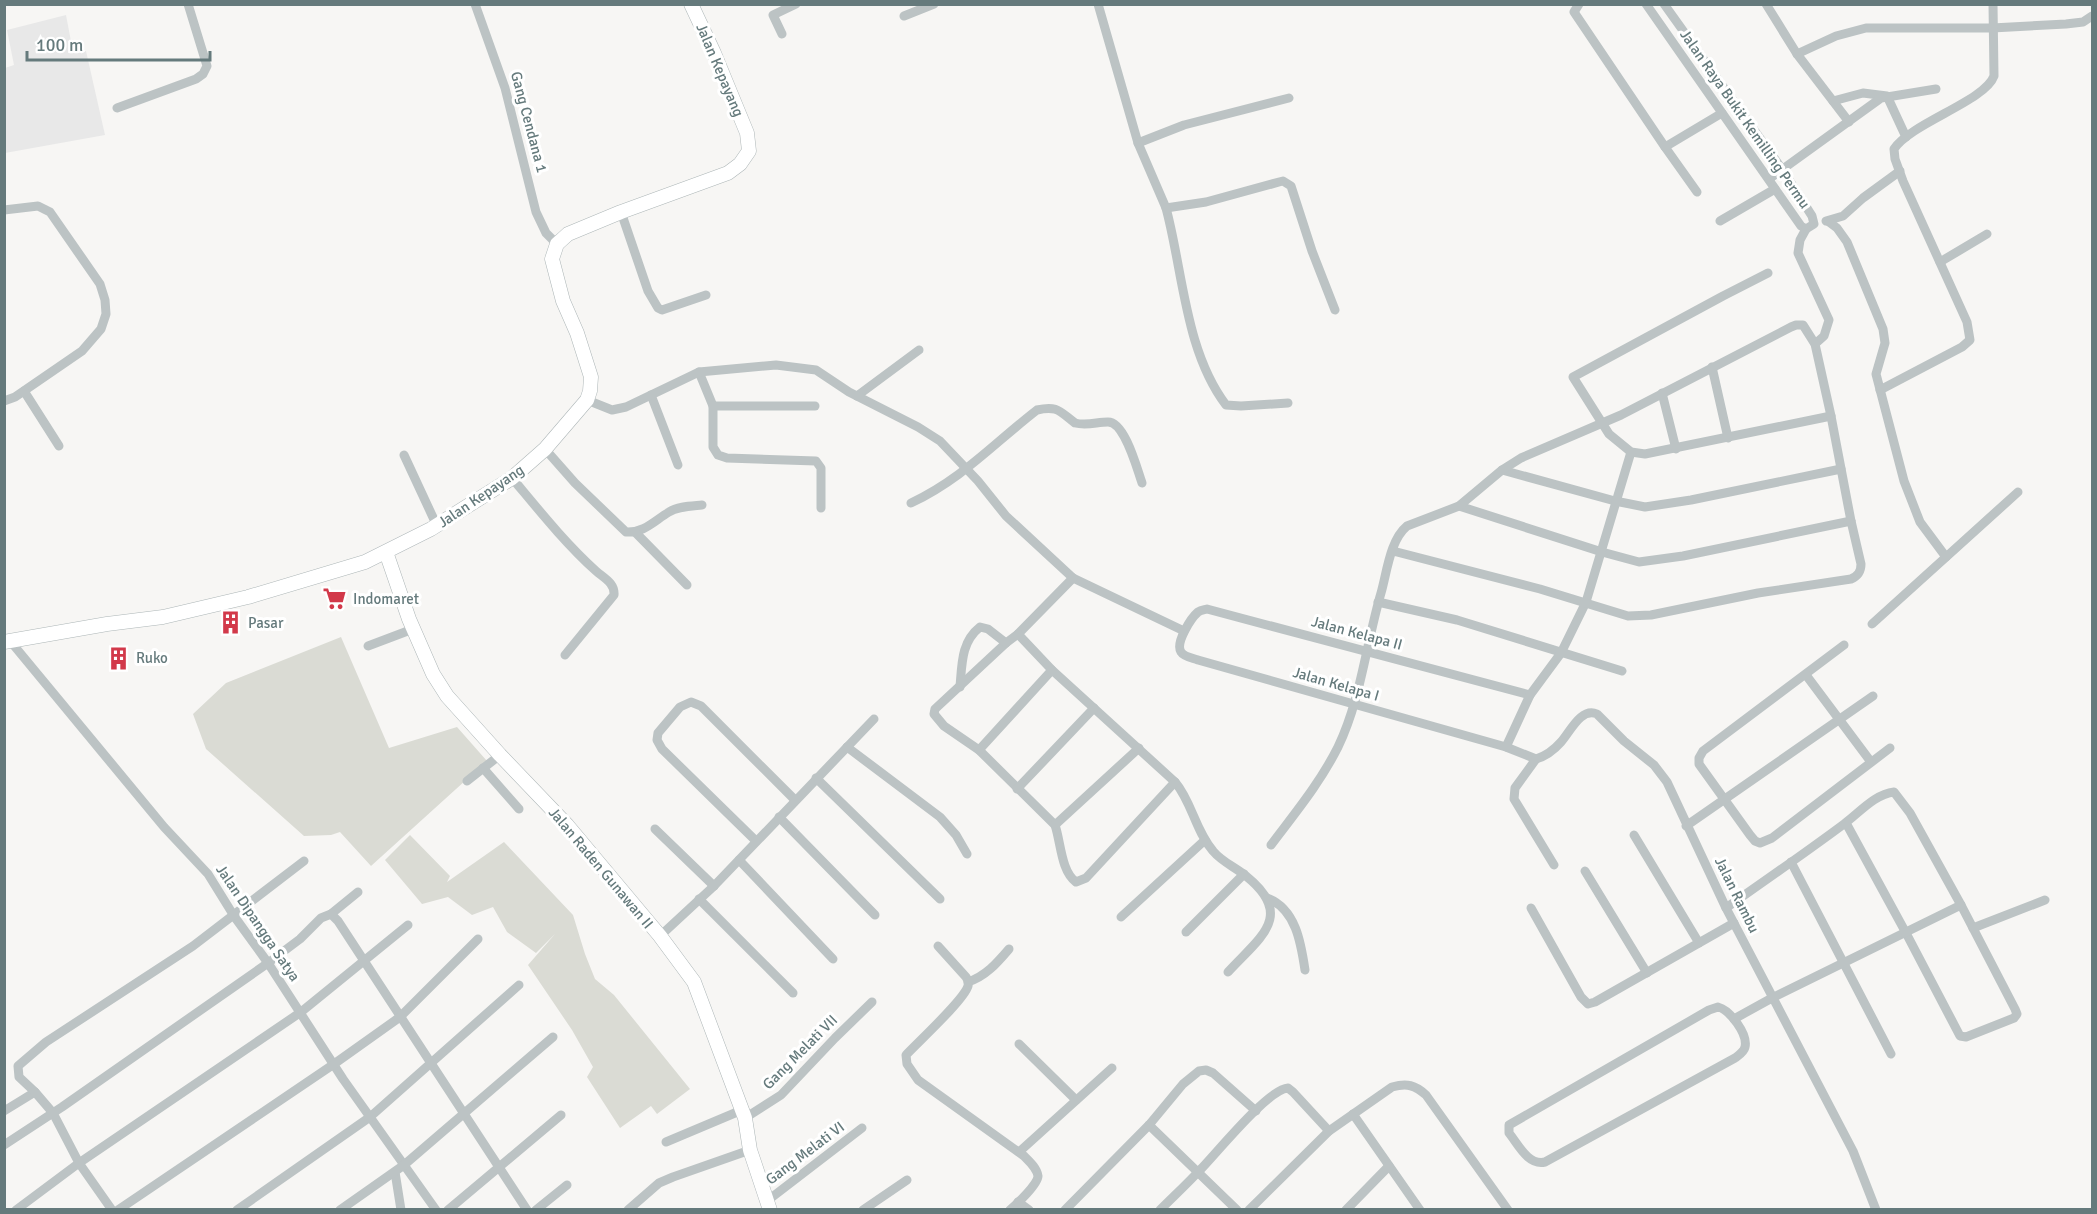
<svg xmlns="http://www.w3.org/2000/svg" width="2097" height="1214" font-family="Signika,sans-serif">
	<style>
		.built { fill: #e8e8e8 }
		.green { fill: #dadbd4 }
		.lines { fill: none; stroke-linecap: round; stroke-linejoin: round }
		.secondary-casing { stroke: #adb6b7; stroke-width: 15 }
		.street { stroke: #bcc3c4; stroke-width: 9 }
		.secondary { stroke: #fff; stroke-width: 14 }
		.labels { text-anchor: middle; stroke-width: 6; stroke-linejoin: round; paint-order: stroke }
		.street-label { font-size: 15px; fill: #657a7c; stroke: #fff }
		.poi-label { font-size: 15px; fill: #657a7c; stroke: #fff; text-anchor: start }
	</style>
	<rect width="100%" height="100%" fill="#f7f6f4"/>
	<polygon class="built" points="66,15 73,52 86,51 105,135 5,153 5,68 14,65 7,30"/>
	<g class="green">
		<polygon points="341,637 389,748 457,727 487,761 371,866 340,832 331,835 304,836 206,749 193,714 226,683"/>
		<polygon points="410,835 450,876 447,882 504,842 573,915 585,954 595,979 614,995 690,1089 657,1114 651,1106 620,1128 587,1077 593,1067 572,1030 528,965 555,934 536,953 507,932 493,907 472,915 448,897 422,904 385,860"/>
	</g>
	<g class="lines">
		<defs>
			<g id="secondary">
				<polyline points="386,552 409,619 433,674 447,696 500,755 567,825 660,936 694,982 745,1118 750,1150 770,1210"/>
				<polyline points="4,642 107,624 163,617 248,597 365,562 431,529 512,478 545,449 587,400 590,391 591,377 577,333 563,301 552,259 557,244 568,234 621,212 728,173 740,164 749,151 747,133 714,53 691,4"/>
			</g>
		</defs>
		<use href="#secondary" class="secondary-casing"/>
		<g class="street">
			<polyline points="475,4 505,88 536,212 546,233 557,244"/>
			<polyline points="1098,4 1138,143 1166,208 1206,202 1279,182 1283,181 1291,186 1312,251 1335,310"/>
			<polyline points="1579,4 1574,12 1665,147 1697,192"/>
			<polyline points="1646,4 1801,226 1806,229 1814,224 1812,216 1782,169 1664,4"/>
			<polyline points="1766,4 1797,54 1849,122"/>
			<polyline points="904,16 934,4"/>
			<polyline points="782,34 773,15 796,4"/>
			<polyline points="1797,54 1836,36 1866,28 1992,28 2066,24 2083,22 2092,16"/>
			<polyline points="1833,101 1863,93 1887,96 1906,137"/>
			<polyline points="117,108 196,79 203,74 207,66 188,4"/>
			<polyline points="1138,143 1184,125 1289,98"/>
			<polyline points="1665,147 1722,113"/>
			<polyline points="1769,179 1881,98 1936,89"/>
			<path d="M 1166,208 C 1183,271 1185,351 1226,405 L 1241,406 L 1288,403"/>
			<polyline points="4,210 38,206 50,212 100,284 105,300 106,314 101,329 82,351 15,397 4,401"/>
			<polyline points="621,212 648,291 658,308 662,310 706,295"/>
			<polyline points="1720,221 1775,189"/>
			<polyline points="1826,221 1843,216 1863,198 1900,171"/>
			<polyline points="1829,222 1837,228 1847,242 1883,329 1885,343 1876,374 1904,481 1920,522 1946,557"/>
			<polyline points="1806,229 1800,240 1798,253 1829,320 1824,336 1815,344"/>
			<polyline points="1940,262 1987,234"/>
			<polyline points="1768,273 1723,296 1573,377 1609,434 1631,452 1645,454 1831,416"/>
			<polyline points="1712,367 1728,438"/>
			<polyline points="699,372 713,406 713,447 718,455 727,458 816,461 821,468 821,508"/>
			<path d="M 1880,390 L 1962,347 L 1970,340 L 1967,322 L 1903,181 L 1895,159 L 1894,149 C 1911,123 1985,101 1994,76 L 1993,4"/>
			<polyline points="24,391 59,446"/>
			<polyline points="1662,393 1676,449"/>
			<polyline points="651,395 678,465"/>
			<polyline points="857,396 919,350"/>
			<polyline points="587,400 612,410 626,407 699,372 776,365 816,370 849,392 918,427 940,441 978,481 1006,516 1073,578 1184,631"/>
			<polyline points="713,406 815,406"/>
			<path d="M 545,449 L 575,483 L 626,532 C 644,533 654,521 669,512 C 678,506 691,506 702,505"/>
			<polyline points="404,455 437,526"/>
			<polyline points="1502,470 1615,501 1645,507 1691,500 1841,469"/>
			<path d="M 512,478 C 538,509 565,543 596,571 C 604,578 615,583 614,595 L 565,655"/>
			<path d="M 911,503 C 962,479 993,444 1037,410 C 1058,405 1060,412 1075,423 C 1087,426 1097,422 1108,422 C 1125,422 1137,469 1142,483"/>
			<polyline points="1459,506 1602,552 1639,562 1683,556 1851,521"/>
			<polyline points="635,532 687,585"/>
			<path d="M 1073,578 L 1018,634 L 1052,670 L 1175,782 C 1192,802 1195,830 1213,851 C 1222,862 1235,867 1246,876 C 1296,916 1259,938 1228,972"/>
			<polyline points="1378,602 1457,620 1622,671"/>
			<polyline points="1872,624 2018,492"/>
			<path d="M 1018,634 L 1006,643 L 935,709 L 934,714 L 944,726 L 979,750 L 1055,825 C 1061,843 1061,871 1076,882 L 1086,878 L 1175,782"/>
			<polyline points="11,642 164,827 208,874 234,916 268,963 343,1079 436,1210"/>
			<polyline points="1844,645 1703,751 1699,758 1699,764 1750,835 1755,841 1760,843 1772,838 1890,748"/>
			<polyline points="368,646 413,629"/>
			<polyline points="1806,675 1871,762"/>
			<path d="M 960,687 C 962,664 961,642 980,627 L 988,629 L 1006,643"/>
			<path d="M 1530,695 L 1207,609 C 1203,610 1201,610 1198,612 C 1191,618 1175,643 1181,652 C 1184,657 1193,658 1198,660 L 1506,747 L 1536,759 C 1546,756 1554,750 1561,742 C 1570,732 1581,707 1597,714 L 1624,741 L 1654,765 L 1667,782 L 1726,908 L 1853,1151 L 1876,1210"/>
			<polyline points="847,747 940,817 956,835 967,854"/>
			<polyline points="1506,747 1530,695 1561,653 1586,602 1631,452"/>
			<polyline points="979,750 1052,670"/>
			<polyline points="1536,759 1515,788 1514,799 1554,865"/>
			<polyline points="483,768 519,809"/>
			<polyline points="816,778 940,899"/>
			<polyline points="467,781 500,755"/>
			<polyline points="1017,789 1094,708"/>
			<polyline points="779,817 875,915"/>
			<polyline points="1055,825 1139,748"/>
			<polyline points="1686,826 1873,696"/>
			<polyline points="655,829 714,886"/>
			<polyline points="1634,835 1699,943"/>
			<polyline points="756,841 662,749 657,740 658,733 680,707 691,702 701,706 795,800"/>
			<path d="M 1271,845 C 1295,813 1320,783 1338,747 C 1361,699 1366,644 1381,593 C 1387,572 1390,540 1407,526 L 1459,506 L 1502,470 L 1521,458 L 1621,415 L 1791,327 L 1796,325 L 1803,325 L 1815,344 L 1831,416 L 1851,521 L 1861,564 C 1861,572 1858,576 1851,579 L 1758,593 L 1651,615 L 1628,616 L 1540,589 L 1393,551"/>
			<polyline points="739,860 833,959"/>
			<polyline points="1791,862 1891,1054"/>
			<polyline points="1585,871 1647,973"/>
			<path d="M 1267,898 C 1296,909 1301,943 1305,970"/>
			<polyline points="699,899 793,993"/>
			<polyline points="1531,908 1581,997 1588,1004 1595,1002 1734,923"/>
			<path d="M 1726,908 C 1766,880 1805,853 1844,824 C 1859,813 1875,794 1894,792 L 1910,813 L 1961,905 L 2015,1009 L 2017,1014 L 2014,1018 L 1966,1037 L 1960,1036 L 1906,933 L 1846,823"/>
			<polyline points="331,914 358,892"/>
			<polyline points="1121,917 1205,840"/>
			<polyline points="1973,928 2045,900"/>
			<polyline points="1186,932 1244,874"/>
			<polyline points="660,936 714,886 874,719"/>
			<path d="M 938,946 L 966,977 C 968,981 969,981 968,986 C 964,1000 918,1042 906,1055 L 907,1064 L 918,1080 L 1024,1156 C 1029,1161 1037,1168 1038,1176 C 1038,1184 1017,1204 1010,1210"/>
			<path d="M 968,982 C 986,976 997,963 1009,949"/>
			<path d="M 1718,1007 C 1730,1010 1748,1034 1745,1047 C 1744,1052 1739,1055 1735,1058 L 1545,1162 C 1528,1166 1518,1144 1509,1133 L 1509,1125 L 1709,1010 Z"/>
			<polyline points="1734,1019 1772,998 1961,905"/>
			<polyline points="1019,1044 1076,1100"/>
			<polyline points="4,1111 35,1092"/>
			<polyline points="1353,1114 1420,1210"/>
			<polyline points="745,1118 781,1095 835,1038 872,1002"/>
			<polyline points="1149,1125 1237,1210"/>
			<polyline points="666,1142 742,1110"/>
			<polyline points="4,1145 62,1107 268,963 300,939 321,918 331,914 338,921 527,1210"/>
			<polyline points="1019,1152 1112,1068"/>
			<polyline points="395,1172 401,1210"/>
			<polyline points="767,1201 862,1128"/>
			<polyline points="1018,1202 1029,1210"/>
			<polyline points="16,1210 79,1163 301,1012 408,925"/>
			<polyline points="112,1210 79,1163 53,1113 35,1092 19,1077 18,1066 46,1042 193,946 304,861"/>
			<polyline points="118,1210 334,1064 400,1017 478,939"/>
			<polyline points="237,1210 370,1117 519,985"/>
			<polyline points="340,1210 404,1165 553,1037"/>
			<polyline points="448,1210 561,1115"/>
			<polyline points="536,1210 567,1185"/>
			<polyline points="628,1210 659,1183 673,1177 750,1150"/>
			<polyline points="863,1210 907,1180"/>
			<polyline points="1065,1210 1149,1125 1183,1084 1199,1071 1206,1070 1213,1073 1256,1111"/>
			<path d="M 1160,1210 C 1174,1196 1187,1184 1200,1170 C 1216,1154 1268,1089 1288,1088 L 1293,1092 L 1329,1131"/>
			<path d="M 1249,1210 L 1329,1131 L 1392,1087 C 1407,1083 1415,1085 1426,1095 L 1508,1210"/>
			<polyline points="1346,1210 1389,1166"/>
		</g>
		<use href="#secondary" class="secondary"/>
	</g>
	<defs>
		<symbol id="supermarket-bare" viewBox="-9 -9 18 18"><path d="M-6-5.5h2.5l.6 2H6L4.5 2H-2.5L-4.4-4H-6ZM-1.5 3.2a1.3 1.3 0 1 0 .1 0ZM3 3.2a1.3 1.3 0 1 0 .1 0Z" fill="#d2394a" stroke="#fff" stroke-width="2.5" paint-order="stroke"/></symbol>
		<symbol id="building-bare" viewBox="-9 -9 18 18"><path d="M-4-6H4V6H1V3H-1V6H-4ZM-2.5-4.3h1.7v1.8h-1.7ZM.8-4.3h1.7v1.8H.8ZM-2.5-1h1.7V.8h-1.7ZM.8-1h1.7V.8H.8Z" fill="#d2394a" stroke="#fff" stroke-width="2.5" paint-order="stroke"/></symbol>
	</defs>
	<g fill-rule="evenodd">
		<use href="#supermarket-bare" x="318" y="582" width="33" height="33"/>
		<use href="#building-bare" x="214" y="606" width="33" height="33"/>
		<use href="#building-bare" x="102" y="642" width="33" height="33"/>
	</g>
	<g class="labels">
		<g class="street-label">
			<text transform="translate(720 70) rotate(67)" y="5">Jalan Kepayang</text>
			<text transform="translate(1745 119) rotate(55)" y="5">Jalan Raya Bukit Kemilling Permu</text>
			<text transform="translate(529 122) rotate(75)" y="5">Gang Cendana 1</text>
			<text transform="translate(481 496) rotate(-34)" y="5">Jalan Kepayang</text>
			<text transform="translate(1357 633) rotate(15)" y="5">Jalan Kelapa II</text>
			<text transform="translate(1336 684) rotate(16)" y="5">Jalan Kelapa I</text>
			<text transform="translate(601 868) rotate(50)" y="5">Jalan Raden Gunawan II</text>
			<text transform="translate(1737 895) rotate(64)" y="5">Jalan Rambu</text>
			<text transform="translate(258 923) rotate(56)" y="5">Jalan Dipangga Satya</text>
			<text transform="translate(800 1052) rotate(-45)" y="5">Gang Melati VII</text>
			<text transform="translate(805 1153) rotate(-37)" y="5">Gang Melati VI</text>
		</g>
		<g class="poi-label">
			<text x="353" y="604">Indomaret</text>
			<text x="248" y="628">Pasar</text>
			<text x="136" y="663">Ruko</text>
		</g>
	</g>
	<rect width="2097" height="1214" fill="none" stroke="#657a7c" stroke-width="12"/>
	<path d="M27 51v9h183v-9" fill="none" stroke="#657a7c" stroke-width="3"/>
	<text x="36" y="51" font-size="18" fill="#657a7c" stroke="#ffffff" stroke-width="4.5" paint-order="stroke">100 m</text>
</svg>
